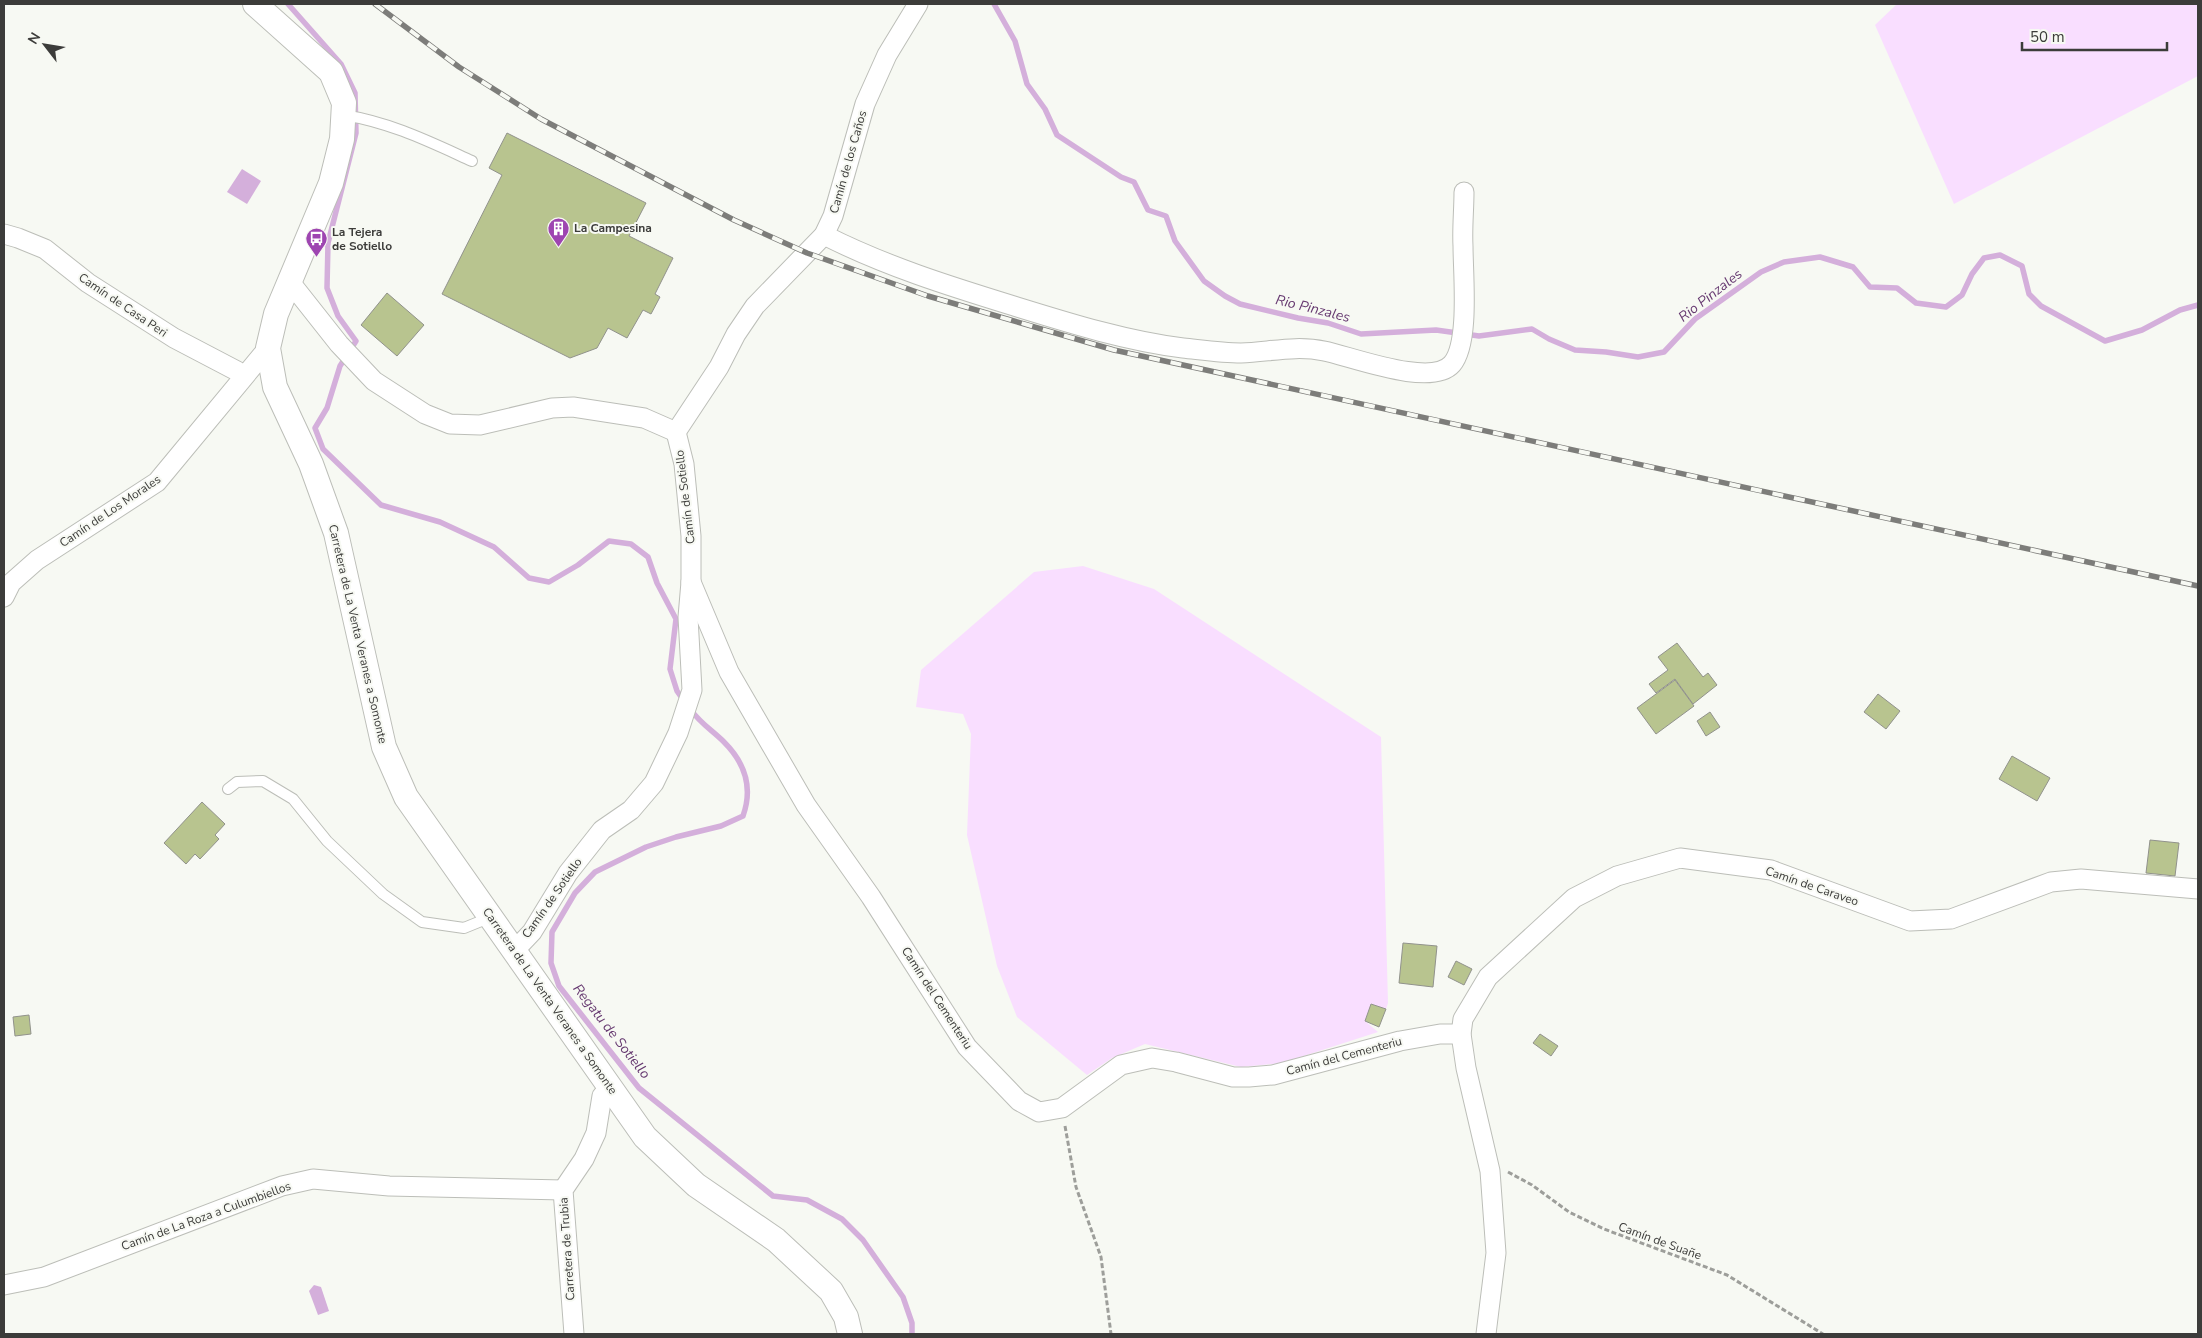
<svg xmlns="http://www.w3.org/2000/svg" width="2202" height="1338" font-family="'Nunito Sans',sans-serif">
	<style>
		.green { fill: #f9deff }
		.water { fill: #d4afdb }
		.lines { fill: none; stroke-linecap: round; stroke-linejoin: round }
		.stream { stroke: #d4afdb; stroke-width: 5.5 }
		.building { fill: #b8c48f; stroke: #91928c }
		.service-casing { stroke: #bcbeb8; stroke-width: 12 }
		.minor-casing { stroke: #bcbeb8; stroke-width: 21 }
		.tertiary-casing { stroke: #bcbeb8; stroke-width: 26 }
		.path { stroke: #9d9e9a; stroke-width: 3; stroke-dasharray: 5 2.5; stroke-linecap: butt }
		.service { stroke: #fff; stroke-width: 10 }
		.minor { stroke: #fff; stroke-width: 19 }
		.tertiary { stroke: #fff; stroke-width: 24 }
		.rail-casing { stroke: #7d7d7a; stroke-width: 5.5 }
		.rail { stroke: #f7f9f3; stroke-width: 4; stroke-dasharray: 11; stroke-linecap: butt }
		.labels { text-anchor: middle; stroke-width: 4; stroke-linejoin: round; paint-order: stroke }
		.street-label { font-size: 12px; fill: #3c3c3a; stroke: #f7f9f3 }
		.poi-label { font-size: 12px; font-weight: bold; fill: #3c3c3a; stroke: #f7f9f3; text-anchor: start }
		.water-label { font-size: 14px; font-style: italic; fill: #663970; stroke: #f7f9f3 }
	</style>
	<rect width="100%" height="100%" fill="#f7f9f3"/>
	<g class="green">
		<polygon points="1897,4 2198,4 2198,76 1954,204 1875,25"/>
		<polygon points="1083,566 1154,589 1381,737 1388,1003 1386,1009 1371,1004 1365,1021 1378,1032 1282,1063 1241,1067 1145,1044 1112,1058 1087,1075 1017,1017 997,966 967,835 971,734 963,714 916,707 921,670 1034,572"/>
	</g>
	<g class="water">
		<polygon points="242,169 261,181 247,204 227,192"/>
		<polygon points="314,1285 321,1287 329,1311 318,1315 309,1291"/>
	</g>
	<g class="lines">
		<g class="stream">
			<polyline points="288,4 341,64 355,93 356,133 328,243 327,288 338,316 356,341 340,366 327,408 315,428 323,449 381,505 440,522 494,547 529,578 549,582 578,565 609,541 631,544 648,557 657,583 676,619 670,669 677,691 684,701"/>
			<polyline points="994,4 1015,41 1027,84 1045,109 1057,135 1121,177 1134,182 1148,210 1166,216 1175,241 1204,281 1225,296 1240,304 1298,318 1328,323 1361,334 1436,330 1479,336 1532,329 1549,339 1575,350 1606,352 1638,357 1664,352 1695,319 1761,272 1784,262 1820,257 1853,267 1870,287 1897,288 1916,303 1946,307 1962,295 1972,274 1984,258 2000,255 2022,266 2029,294 2041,306 2105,341 2142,330 2180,310 2198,305"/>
			<path d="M 691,710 C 700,723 713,731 724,742 C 745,763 753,788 743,816 L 721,826 L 676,837 L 646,847 L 595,872 L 575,893 L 552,932 L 551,963 L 559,986 L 639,1088 L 773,1196 L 807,1200 L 842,1219 L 863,1240 L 903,1297 L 912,1323 L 912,1334"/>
		</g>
	</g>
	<g class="building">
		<polygon points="507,133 646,203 629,236 673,258 655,294 660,297 651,314 643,310 627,338 608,328 597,348 570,358 442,294 502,175 489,168"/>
		<polygon points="387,293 424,325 397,356 361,325"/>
		<polygon points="1677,643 1703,677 1708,673 1717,685 1693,704 1675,679 1656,693 1649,684 1668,670 1658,657"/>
		<polygon points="1675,680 1694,706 1656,734 1637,708"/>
		<polygon points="1878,694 1900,711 1886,729 1864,712"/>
		<polygon points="1710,712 1720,727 1706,736 1697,721"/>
		<polygon points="2012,756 2050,778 2037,801 1999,779"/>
		<polygon points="202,802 225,824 215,835 219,839 200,859 195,854 186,864 164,843"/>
		<polygon points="2150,840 2179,843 2175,876 2146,873"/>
		<polygon points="1403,943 1437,946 1433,987 1399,983"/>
		<polygon points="1456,961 1472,969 1464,985 1448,977"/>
		<polygon points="1371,1004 1386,1009 1379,1027 1365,1021"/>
		<polygon points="29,1015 31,1034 15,1036 13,1017"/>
		<polygon points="1540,1034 1558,1046 1551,1056 1533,1043"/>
	</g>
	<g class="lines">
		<defs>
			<g id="service">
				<path d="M 343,115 C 390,122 430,142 472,161"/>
				<polyline points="228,789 237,782 263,781 293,799 327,841 383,894 422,922 464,928 491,917"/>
			</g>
			<g id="minor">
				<polyline points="4,234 18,238 45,249 88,283 174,338 237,371 244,376"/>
				<path d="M 824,235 C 885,266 949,286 1014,306 C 1069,323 1126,341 1183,348 C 1202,350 1222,353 1241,353 C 1269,352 1296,345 1324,351 C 1350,356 1431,388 1452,364 C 1470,343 1463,274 1463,246 C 1462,228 1464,210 1464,192"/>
				<polyline points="290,282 339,344 374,381 425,414 450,424 480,425 552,408 573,407 644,418 676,432"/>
				<polyline points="676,432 719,367 736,334 755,306 824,235 833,216 865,104 887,55 918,4"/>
				<polyline points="691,582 729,672 806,805 871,897 967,1047 1019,1101 1039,1112 1062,1108 1121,1065 1152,1058 1176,1062 1233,1077 1249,1077 1273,1075 1400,1041 1440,1034 1461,1034"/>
				<polyline points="4,597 11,583 37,560 157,482 268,348"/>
				<polyline points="514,951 532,932 568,873 602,830 631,810 654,783 678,733 692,690 688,617 691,582 691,536 684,464 676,432"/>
				<polyline points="4,1285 44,1277 282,1186 313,1179 389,1186 563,1190"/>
				<polyline points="574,1334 563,1190 584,1159 596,1133 602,1096 611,1087"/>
				<polyline points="1486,1334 1496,1253 1490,1171 1466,1068 1461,1034 1463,1019 1488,977 1574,898 1617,876 1680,858 1771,870 1910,921 1951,919 2051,882 2081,879 2198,889"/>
			</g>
			<polyline id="tertiary" points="255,4 331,72 344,103 342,139 331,183 276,314 268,348 275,387 311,464 336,533 384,747 406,797 645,1137 696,1185 776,1240 831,1291 846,1317 850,1334"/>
		</defs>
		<use href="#service" class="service-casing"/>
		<use href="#minor" class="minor-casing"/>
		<use href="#tertiary" class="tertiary-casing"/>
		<g class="path">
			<polyline points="1065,1126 1076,1187 1101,1257 1111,1334"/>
			<polyline points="1508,1172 1532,1185 1569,1212 1604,1229 1727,1275 1823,1334"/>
		</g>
		<use href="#service" class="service"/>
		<use href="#minor" class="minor"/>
		<use href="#tertiary" class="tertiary"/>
		<defs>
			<polyline id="rail" points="375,4 459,67 541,119 734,220 807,253 928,296 1114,350 2198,586"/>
		</defs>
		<use href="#rail" class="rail-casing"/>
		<use href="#rail" class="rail"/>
	</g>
	<defs>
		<symbol id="building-pin" viewBox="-11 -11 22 30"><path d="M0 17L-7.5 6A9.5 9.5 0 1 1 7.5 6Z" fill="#9e45b1" stroke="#f7f9f3"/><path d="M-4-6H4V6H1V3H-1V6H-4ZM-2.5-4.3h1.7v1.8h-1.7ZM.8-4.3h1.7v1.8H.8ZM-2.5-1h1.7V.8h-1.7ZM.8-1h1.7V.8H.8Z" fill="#fff"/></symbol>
		<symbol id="bus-pin" viewBox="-11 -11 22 30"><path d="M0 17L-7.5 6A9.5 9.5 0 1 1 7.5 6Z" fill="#9e45b1" stroke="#f7f9f3"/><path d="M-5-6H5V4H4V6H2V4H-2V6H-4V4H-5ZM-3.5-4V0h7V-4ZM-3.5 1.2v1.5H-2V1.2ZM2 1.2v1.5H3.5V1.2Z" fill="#fff"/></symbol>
	</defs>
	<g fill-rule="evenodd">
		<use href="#building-pin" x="546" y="216" width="25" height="34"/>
		<use href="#bus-pin" x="304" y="226" width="25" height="34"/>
	</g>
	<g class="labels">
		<g class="street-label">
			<text transform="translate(848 162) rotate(-74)" y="4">Camín de los Caños</text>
			<text transform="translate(123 305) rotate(34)" y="4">Camín de Casa Peri</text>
			<text transform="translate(685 497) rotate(-97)" y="4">Camín de Sotiello</text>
			<text transform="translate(110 511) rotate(-34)" y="4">Camín de Los Morales</text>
			<text transform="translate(358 634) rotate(77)" y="4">Carretera de La Venta Veranes a Somonte</text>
			<text transform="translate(1812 886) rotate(19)" y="4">Camín de Caraveo</text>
			<text transform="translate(552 898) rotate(-55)" y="4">Camín de Sotiello</text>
			<text transform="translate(937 998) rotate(57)" y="4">Camín del Cementeriu</text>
			<text transform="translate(550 1001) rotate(55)" y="4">Carretera de La Venta Veranes a Somonte</text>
			<text transform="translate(1344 1056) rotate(-15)" y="4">Camín del Cementeriu</text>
			<text transform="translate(206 1216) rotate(-20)" y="4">Camín de La Roza a Culumbiellos</text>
			<text transform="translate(1660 1241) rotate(20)" y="4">Camín de Suañe</text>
			<text transform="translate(567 1249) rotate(-94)" y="4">Carretera de Trubia</text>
		</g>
		<g class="poi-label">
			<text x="574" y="232">La Campesina</text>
			<text x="332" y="236">La Tejera<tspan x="332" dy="14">de Sotiello</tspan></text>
		</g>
		<g class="water-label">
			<text transform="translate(1710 295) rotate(-38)" y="5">Rio Pinzales</text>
			<text transform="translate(1313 308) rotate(14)" y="5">Rio Pinzales</text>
			<text transform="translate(612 1031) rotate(52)" y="5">Regatu de Sotiello</text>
		</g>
	</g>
	<rect width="2202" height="1338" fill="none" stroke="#3c3c3a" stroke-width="10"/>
	<g transform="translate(45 45) rotate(301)" stroke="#f7f9f3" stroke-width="4" paint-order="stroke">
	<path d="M0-4L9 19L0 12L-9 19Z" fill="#3c3c3a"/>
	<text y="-8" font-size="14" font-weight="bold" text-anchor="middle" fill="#3c3c3a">N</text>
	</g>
	<path d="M2022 42v8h145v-8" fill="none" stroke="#3c3c3a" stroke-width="2.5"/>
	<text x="2030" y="42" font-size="15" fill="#3c3c3a" stroke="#f7f9f3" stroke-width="4" paint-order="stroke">50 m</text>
</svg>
